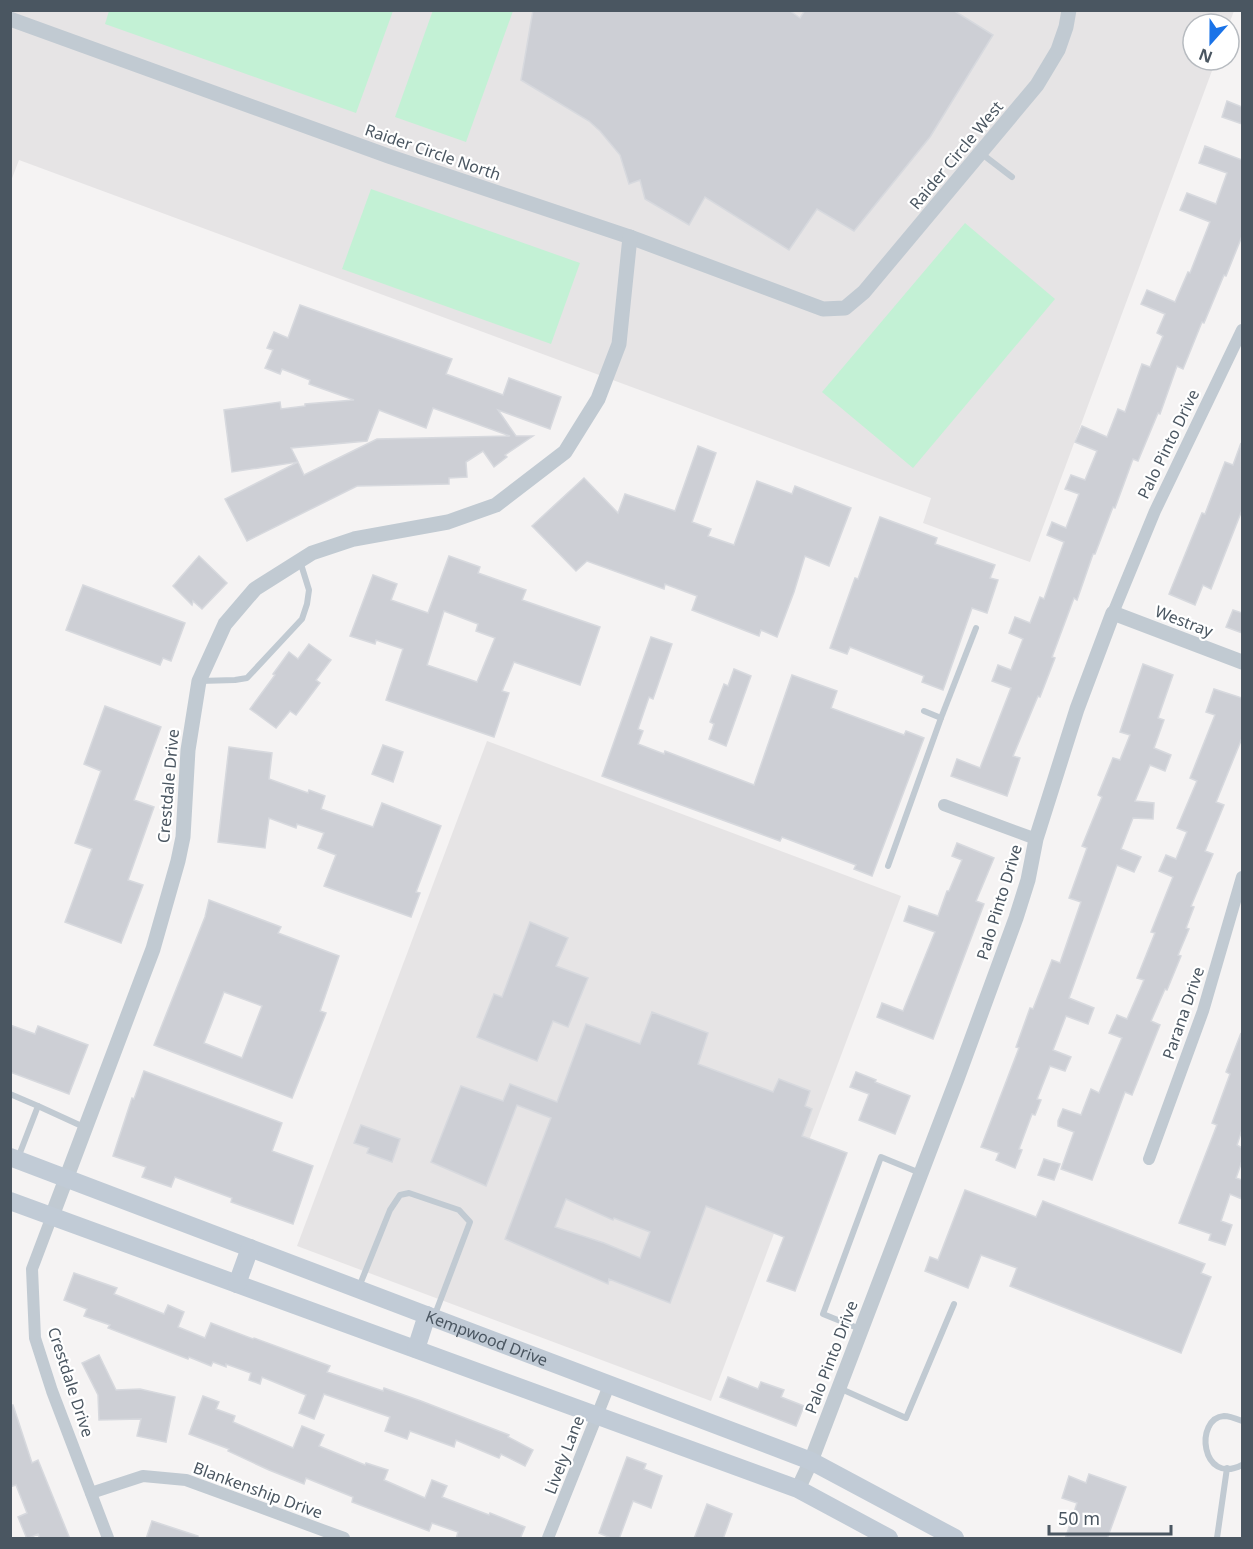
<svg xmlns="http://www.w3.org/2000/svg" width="1253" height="1549" font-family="'Noto Sans',sans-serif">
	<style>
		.education { fill: #e6e4e5 }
		.green { fill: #c3f1d5 }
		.building { fill: #cdcfd5; stroke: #d7d9de; stroke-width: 1.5; fill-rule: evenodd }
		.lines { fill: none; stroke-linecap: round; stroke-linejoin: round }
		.service { stroke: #c1cad2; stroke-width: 6 }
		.minor { stroke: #c1cad2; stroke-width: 12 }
		.tertiary { stroke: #c1cad2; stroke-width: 15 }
		.secondary { stroke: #c1cbd6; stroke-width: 18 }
		.labels { text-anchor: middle; stroke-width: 4.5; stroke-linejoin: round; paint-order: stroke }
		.street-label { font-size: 16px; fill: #4a5661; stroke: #fff }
	</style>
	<rect width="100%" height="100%" fill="#f5f3f3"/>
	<g class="education">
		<polygon points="11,11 1234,11 1229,24 1193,24 1193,60 1216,60 1030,562 923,523 931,498 19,160 11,181"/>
		<polygon points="487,741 901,896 711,1401 297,1246"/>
	</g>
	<g class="green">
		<polygon points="433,10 513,11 466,142 395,117"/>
		<polygon points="109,11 393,10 393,11 356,113 105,24"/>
		<polygon points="371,189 580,263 551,344 342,269"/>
		<polygon points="965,223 1055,299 913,468 822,392"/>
	</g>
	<g class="building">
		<polygon points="533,10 789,10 800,18 805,10 953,10 993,35 930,137 854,231 817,209 789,250 705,197 689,225 645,199 640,180 629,184 620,155 600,131 589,121 521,80"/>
		<polygon points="1227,101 1242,107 1242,124 1222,117"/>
		<polygon points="1205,146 1242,160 1242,236 1226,276 1224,275 1204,323 1202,322 1183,369 1177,366 1160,414 1158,413 1138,461 1133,459 1115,508 1113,507 1095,554 1093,554 1077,600 1074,598 1052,657 1055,658 1040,697 1038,696 1013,756 1020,758 1007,796 951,776 957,759 980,768 1011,688 992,681 998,665 1011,670 1023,639 1009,633 1015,617 1030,623 1040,597 1044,599 1064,542 1047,535 1052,522 1066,528 1079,494 1065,489 1071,475 1085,480 1097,451 1075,442 1082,426 1107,437 1118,409 1125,412 1142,364 1150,367 1163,336 1157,333 1165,314 1141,304 1147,290 1175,302 1188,272 1190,273 1210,222 1180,210 1187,193 1216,204 1227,173 1199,163"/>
		<polygon points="300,305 452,359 446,374 503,395 509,378 561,397 550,429 498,410 516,436 533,436 505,455 507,457 494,467 483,451 466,462 467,477 449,478 449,484 357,486 247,541 225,499 298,462 304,475 377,439 510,436 433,408 426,428 379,410 367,441 291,448 298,462 232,472 224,410 280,402 281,409 305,406 305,404 354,400 309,384 310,380 282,369 280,374 265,368 273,350 267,348 274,332 288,338"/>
		<polygon points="1241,443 1242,510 1211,589 1203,585 1195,605 1169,594 1202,513 1205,514 1225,462 1233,465"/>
		<polygon points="698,446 716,453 692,522 711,529 708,536 734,545 757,481 792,494 795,486 851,508 829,566 805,556 794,592 777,637 761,630 759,636 692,610 697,596 665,584 664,589 587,561 576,571 532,526 584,478 618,513 625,494 675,511"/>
		<polygon points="880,517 937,538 935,544 995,565 990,578 998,580 987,613 972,608 943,690 922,682 924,676 850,647 847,654 830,648 855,578 858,579"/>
		<polygon points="199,556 227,583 202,609 193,601 192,605 173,586"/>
		<path d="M 449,556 L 480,567 L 478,573 L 526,590 L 522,600 L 600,627 L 580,685 L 514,662 L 502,691 L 509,693 L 494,737 L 386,700 L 403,649 L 376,640 L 375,644 L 350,636 L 373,575 L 397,584 L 391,600 L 428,613 ZM 444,611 L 478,624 L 476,631 L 495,638 L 477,682 L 427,665 Z"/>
		<polygon points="83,585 185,623 171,661 163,658 160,665 66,630"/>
		<polygon points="1233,610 1242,613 1242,633 1226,627"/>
		<polygon points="651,637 672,644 653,699 649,697 638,729 643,731 638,744 664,754 665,751 754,785 792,675 837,691 831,708 904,735 906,731 924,738 872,876 854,869 856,865 782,837 780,841 602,776"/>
		<polygon points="309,644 331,660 316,680 320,683 296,715 290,711 276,728 250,709 275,675 273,674 289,652 298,659"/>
		<polygon points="1143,664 1173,675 1158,718 1164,720 1154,748 1171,755 1165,771 1150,765 1135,801 1154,803 1153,819 1133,818 1121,849 1141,857 1134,872 1117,865 1069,998 1094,1008 1088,1024 1066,1016 1053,1050 1071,1057 1065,1071 1050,1066 1037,1099 1041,1100 1035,1115 1032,1114 1019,1149 1022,1150 1015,1168 996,1160 999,1153 981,1147 1019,1048 1016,1047 1030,1008 1033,1009 1052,960 1060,963 1081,902 1069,898 1087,848 1082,846 1102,797 1098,795 1113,758 1120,760 1130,735 1120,732"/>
		<polygon points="734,669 751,676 726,746 709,739 714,724 710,722 724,684 728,686"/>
		<polygon points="1214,689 1242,698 1242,738 1216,802 1224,805 1205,851 1213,854 1191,906 1194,907 1186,928 1189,929 1178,955 1181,956 1167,990 1165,989 1151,1021 1160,1025 1132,1095 1125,1092 1092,1180 1061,1169 1074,1132 1058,1126 1058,1121 1063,1109 1081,1115 1091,1089 1099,1093 1122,1038 1109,1033 1117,1015 1127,1019 1144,980 1137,978 1155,933 1151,932 1173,877 1159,871 1166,855 1176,859 1187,832 1177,828 1197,781 1190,778 1215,715 1206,712"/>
		<polygon points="105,706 161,727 134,800 154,807 128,880 143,885 121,943 65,922 92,849 75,843 101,771 84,764"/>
		<polygon points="383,745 403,752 393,782 372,774"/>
		<polygon points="229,747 272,753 269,779 308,793 309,790 325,796 321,809 373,827 382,803 441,826 416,892 420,893 411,917 324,886 336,855 318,848 324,833 297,824 296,828 269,818 265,848 218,842"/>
		<polygon points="957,843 994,858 976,901 984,904 933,1039 877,1017 882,1003 903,1011 935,932 904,921 909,906 938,916 947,891 949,891 962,860 952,856"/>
		<path d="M 209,900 L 281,927 L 278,933 L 339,956 L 320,1011 L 326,1013 L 292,1098 L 154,1045 L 205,917 ZM 224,992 L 262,1006 L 242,1058 L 204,1043 Z"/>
		<polygon points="530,922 568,938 556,966 588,978 568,1027 553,1021 537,1061 477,1037 494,994 502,997"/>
		<path d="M 652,1012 L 708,1033 L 698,1064 L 773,1092 L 779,1079 L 810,1091 L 805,1106 L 812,1109 L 802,1136 L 847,1153 L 795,1291 L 767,1281 L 784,1237 L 706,1206 L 670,1303 L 609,1279 L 608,1284 L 505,1239 L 551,1118 L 517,1105 L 486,1186 L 431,1162 L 461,1086 L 503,1101 L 510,1084 L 557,1102 L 586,1024 L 640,1044 ZM 566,1199 L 613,1220 L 614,1218 L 650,1232 L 640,1258 L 604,1243 L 555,1227 Z"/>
		<polygon points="10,1025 35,1034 38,1026 88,1045 69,1094 10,1072"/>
		<polygon points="1241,1033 1242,1130 1237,1145 1242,1148 1242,1161 1236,1178 1242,1180 1242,1199 1230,1194 1221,1221 1232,1225 1225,1245 1209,1240 1211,1234 1179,1223 1217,1125 1212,1123 1230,1074 1226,1072"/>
		<polygon points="144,1071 282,1123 272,1151 313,1166 293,1224 231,1202 232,1198 175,1177 171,1187 142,1177 146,1167 113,1156 132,1098 134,1099"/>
		<polygon points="856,1072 876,1080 875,1082 910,1096 895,1134 859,1120 869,1094 850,1087"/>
		<polygon points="361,1125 400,1139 392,1162 367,1153 369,1148 354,1143"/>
		<polygon points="1044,1159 1060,1164 1054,1180 1038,1175"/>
		<polygon points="965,1190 1036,1217 1043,1201 1205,1264 1201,1273 1211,1277 1181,1353 1010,1286 1017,1268 981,1255 968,1288 925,1271 930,1257 938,1260"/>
		<polygon points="74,1273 117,1288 114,1294 164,1314 168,1305 184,1312 178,1327 205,1338 211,1323 253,1339 254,1338 330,1366 327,1372 383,1391 384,1388 421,1401 509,1435 508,1437 533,1450 525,1466 501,1454 499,1458 456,1440 454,1447 410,1431 407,1439 385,1431 390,1417 324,1394 314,1419 299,1413 306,1395 262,1377 260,1384 249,1380 251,1373 226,1364 226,1367 213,1362 211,1366 189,1357 188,1359 108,1328 110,1325 84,1316 87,1309 64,1300"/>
		<polygon points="99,1355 116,1390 140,1389 175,1397 166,1442 137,1436 141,1419 99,1420 98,1395 82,1363"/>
		<polygon points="728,1377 758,1389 761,1382 784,1390 781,1397 804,1406 796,1426 720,1397"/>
		<polygon points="203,1396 219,1402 216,1409 235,1416 233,1422 293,1448 302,1426 324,1435 319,1446 365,1465 366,1463 388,1470 384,1480 425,1498 432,1480 447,1486 442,1497 489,1515 490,1513 525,1527 520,1539 456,1539 458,1532 432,1523 429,1531 352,1502 353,1497 306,1478 304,1484 269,1470 228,1451 229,1449 189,1434"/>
		<polygon points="10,1405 13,1405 32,1463 38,1460 70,1539 40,1539 38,1534 27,1539 18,1517 27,1513 16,1485 10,1487"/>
		<polygon points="627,1457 646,1464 644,1469 662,1476 651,1508 633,1501 619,1539 613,1539 599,1533"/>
		<polygon points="1089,1474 1126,1487 1107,1539 1065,1539 1077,1503 1062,1498 1069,1476 1086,1483"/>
		<polygon points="707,1504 732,1514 723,1539 694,1539"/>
		<polygon points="152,1521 198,1536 198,1539 146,1539"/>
	</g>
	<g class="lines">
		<g class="service">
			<polyline points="982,154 1012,177"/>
			<polyline points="200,681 235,680 247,678 302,619 307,604 309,590 300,561"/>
			<polyline points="941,718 976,628"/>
			<polyline points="888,866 941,718 924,711"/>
			<polyline points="10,1094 38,1106 18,1158"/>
			<polyline points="38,1106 86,1128"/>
			<polyline points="359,1287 390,1210 400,1195 409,1193 459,1210 470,1222 434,1317"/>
			<polyline points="860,1329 823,1314 881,1157 920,1173"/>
			<polyline points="839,1388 906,1418 954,1304"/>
			<path d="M 1242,1421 C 1237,1419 1230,1416 1224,1416 C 1194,1418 1201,1486 1242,1465"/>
			<polyline points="1217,1538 1227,1468"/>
		</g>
		<g class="minor">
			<polyline points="1113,613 1155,511 1242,330"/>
			<polyline points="944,805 1036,839"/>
			<polyline points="1149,1159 1203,1011 1242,877"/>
			<polyline points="52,1216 32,1269 35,1338 52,1391 108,1538"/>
			<polyline points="91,1493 143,1476 186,1480 344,1538"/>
			<polyline points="548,1538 610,1383"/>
		</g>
		<g class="tertiary">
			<polyline points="10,19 391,157 630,237 823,309 845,308 864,292 1037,85 1058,50 1066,27 1069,10"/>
			<polyline points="52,1216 153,949 178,861 183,837 188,750 199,681 225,624 255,589 312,553 354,539 448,522 496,505 565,452 598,399 619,344 630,237"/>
			<polyline points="798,1489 811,1461 957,1079 1016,918 1028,880 1036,839 1077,709 1113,613 1242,662"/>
		</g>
		<g class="secondary">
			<path id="s1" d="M 10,1157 L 811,1461 L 955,1538"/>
			<polyline points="10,1201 798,1489 889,1538"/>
			<polyline points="237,1284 250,1248"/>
			<polyline points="416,1349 427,1315"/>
		</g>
	</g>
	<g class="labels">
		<g class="street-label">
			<text transform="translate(433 152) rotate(19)" y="6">Raider Circle North</text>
			<text transform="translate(956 155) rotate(-50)" y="6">Raider Circle West</text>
			<text transform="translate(1168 444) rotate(-64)" y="6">Palo Pinto Drive</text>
			<text transform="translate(1184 621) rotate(21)" y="6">Westray</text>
			<text transform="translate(168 786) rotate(-85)" y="6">Crestdale Drive</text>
			<text transform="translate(999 902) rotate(-73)" y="6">Palo Pinto Drive</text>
			<text transform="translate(1183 1013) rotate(-71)" y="6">Parana Drive</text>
			<text dy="6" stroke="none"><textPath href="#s1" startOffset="510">Kempwood Drive</textPath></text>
			<text transform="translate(831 1357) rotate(-69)" y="6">Palo Pinto Drive</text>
			<text transform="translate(71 1382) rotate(72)" y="6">Crestdale Drive</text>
			<text transform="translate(564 1455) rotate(-69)" y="6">Lively Lane</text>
			<text transform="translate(258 1490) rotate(20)" y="6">Blankenship Drive</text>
		</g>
	</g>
	<rect width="1253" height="1549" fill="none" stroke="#4a5661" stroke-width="24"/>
	<g transform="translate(1211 42) rotate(201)"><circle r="28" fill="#ffffff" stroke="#b7bbc0" stroke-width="1.5"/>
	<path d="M0-4.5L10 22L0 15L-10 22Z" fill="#1a73e8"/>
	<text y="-9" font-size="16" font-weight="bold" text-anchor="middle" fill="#4a5661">N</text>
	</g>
	<path d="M1049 1525v9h122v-9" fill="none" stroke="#4a5661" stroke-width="3"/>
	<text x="1058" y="1525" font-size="18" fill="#4a5661" stroke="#ffffff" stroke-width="4.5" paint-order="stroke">50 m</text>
</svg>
